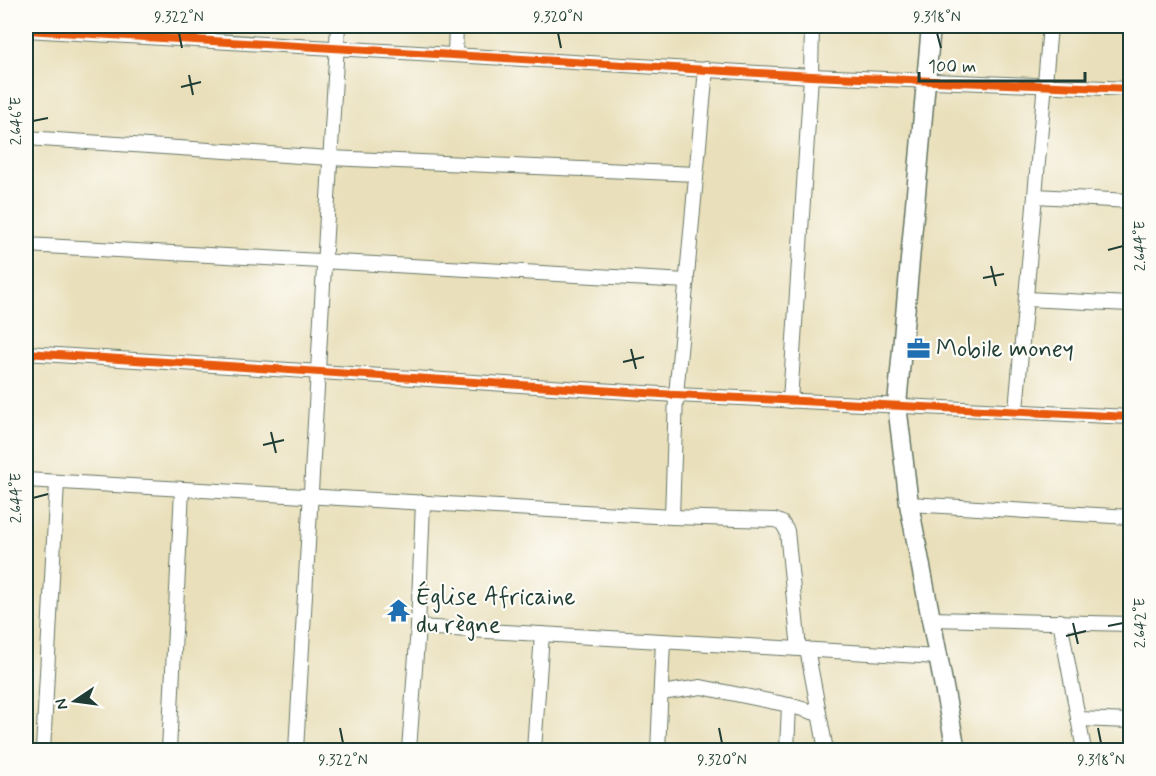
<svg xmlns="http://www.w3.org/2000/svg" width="1156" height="776" font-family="Mynerve,sans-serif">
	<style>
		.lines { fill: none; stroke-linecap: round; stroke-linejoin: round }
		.street-casing { stroke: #667663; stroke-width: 16 }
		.secondary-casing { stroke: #667663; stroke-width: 21 }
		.street { stroke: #fff; stroke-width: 14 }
		.secondary { stroke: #fff; stroke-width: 18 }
		.cycleway-casing { stroke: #fdfcf7; stroke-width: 11 }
		.cycleway { stroke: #e8590c; stroke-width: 8 }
		.ticks { fill: none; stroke: #1f3d34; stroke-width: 2 }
		.labels { text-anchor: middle; stroke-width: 4.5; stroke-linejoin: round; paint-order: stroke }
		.poi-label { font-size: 24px; fill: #1f3d34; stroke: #fdfcf7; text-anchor: start }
		.neatline { fill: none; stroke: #1f3d34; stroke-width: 2 }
		.ticks-label { font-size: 15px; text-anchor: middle; fill: #1f3d34 }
	</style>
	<rect width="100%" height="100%" fill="#fdfcf7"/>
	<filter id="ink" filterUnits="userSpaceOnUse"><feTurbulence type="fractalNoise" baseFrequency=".0167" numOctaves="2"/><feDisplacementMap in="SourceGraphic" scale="12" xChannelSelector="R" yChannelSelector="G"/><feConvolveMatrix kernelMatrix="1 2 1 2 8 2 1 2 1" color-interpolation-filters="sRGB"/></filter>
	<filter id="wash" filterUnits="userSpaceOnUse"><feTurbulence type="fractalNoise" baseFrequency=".008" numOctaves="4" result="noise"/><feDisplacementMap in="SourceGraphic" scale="24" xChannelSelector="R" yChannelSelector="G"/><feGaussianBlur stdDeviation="1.35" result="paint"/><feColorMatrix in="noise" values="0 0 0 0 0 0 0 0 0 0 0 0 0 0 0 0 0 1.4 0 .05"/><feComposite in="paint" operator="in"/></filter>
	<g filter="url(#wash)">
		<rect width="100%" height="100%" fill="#e9dfba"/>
	</g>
	<g filter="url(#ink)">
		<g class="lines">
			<defs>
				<g id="street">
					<polyline points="26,30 811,76 1130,89"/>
					<polyline points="455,55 456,26"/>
					<polyline points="26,138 330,158 696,174"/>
					<polyline points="1035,196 1130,201"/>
					<polyline points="26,245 687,281"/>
					<polyline points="1026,299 1130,304"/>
					<polyline points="26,353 676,395 1130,417"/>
					<polyline points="790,401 811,76 812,26"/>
					<polyline points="1016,410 1050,26"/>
					<polyline points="26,480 672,517 775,520 782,523 787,531 799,649"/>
					<polyline points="909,504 1130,517"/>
					<polyline points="672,517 676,395 706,69"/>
					<polyline points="931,619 1130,624"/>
					<polyline points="1060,621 1084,750"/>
					<polyline points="418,627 938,657"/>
					<polyline points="807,649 826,750"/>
					<polyline points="661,693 701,687 789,705 819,714"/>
					<polyline points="1078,719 1130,721"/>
					<polyline points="43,750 57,482"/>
					<polyline points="169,750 182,490"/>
					<polyline points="296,750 338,26"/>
					<polyline points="409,750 418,627 423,502"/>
					<polyline points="534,750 542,634"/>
					<polyline points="658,750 663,641"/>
					<polyline points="787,750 789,705"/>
				</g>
				<polyline id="secondary" points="931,26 897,405 909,504 956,750"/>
			</defs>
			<use href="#street" class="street-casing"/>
			<use href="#secondary" class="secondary-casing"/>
			<use href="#street" class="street"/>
			<use href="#secondary" class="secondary"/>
			<defs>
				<g id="cycleway">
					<polyline points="26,30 811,76 1130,89"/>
					<polyline points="26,353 676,395 1130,417"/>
				</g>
			</defs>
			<use href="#cycleway" class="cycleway-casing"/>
			<use href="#cycleway" class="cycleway"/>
		</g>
	</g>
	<path class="ticks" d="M 179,33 L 182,48M 558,33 L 561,48M 937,33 L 941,48M 189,75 L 193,95M 181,87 L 201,82M 33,121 L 48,118M 1108,250 L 1123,246M 991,266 L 996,286M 983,278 L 1004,274M 631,349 L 636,369M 623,362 L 644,357M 271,432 L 276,453M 263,445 L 284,440M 33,498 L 48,494M 1073,623 L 1078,644M 1108,626 L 1123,623M 1066,636 L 1086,631M 340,728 L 343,743M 719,728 L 722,743M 1098,728 L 1101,743"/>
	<defs>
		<symbol id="office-bare" viewBox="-9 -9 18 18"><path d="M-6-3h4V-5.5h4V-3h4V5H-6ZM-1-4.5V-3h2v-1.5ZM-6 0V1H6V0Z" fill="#1f6fb2" stroke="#fdfcf7" stroke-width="2.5" paint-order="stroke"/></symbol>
		<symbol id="temple-bare" viewBox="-9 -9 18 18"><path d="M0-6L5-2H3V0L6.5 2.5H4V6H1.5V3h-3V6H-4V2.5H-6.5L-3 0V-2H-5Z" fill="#1f6fb2" stroke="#fdfcf7" stroke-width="2.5" paint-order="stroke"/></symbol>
	</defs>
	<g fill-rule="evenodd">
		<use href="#office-bare" x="902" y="332" width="33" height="33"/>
		<use href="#temple-bare" x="382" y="594" width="33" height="33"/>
	</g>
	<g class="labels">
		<g class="poi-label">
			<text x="936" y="356">Mobile money</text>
			<text x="416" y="604">Église Africaine<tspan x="416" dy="28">du règne</tspan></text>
		</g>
	</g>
	<rect width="1156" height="776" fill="none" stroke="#fdfcf7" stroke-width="66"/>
	<g transform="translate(75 701) rotate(257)" stroke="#fdfcf7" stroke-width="4.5" paint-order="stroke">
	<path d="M0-4.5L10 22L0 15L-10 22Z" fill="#1f3d34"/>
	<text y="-9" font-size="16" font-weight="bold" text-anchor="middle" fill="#1f3d34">N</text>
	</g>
	<path d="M919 72v9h166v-9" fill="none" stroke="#1f3d34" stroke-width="3"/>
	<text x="928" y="72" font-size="18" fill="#1f3d34" stroke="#fdfcf7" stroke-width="4.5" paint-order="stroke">100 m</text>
	<rect x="33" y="33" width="1090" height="710" class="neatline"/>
	<g class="ticks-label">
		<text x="179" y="22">9.322°N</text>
		<text x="558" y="22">9.320°N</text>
		<text x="937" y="22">9.318°N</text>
		<text transform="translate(16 121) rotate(-90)" y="5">2.646°E</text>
		<text transform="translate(1140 246) rotate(-90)" y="5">2.644°E</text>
		<text transform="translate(16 498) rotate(-90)" y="5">2.644°E</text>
		<text transform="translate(1140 623) rotate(-90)" y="5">2.642°E</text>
		<text x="343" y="765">9.322°N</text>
		<text x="722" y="765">9.320°N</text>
		<text x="1101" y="765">9.318°N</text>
	</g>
</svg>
